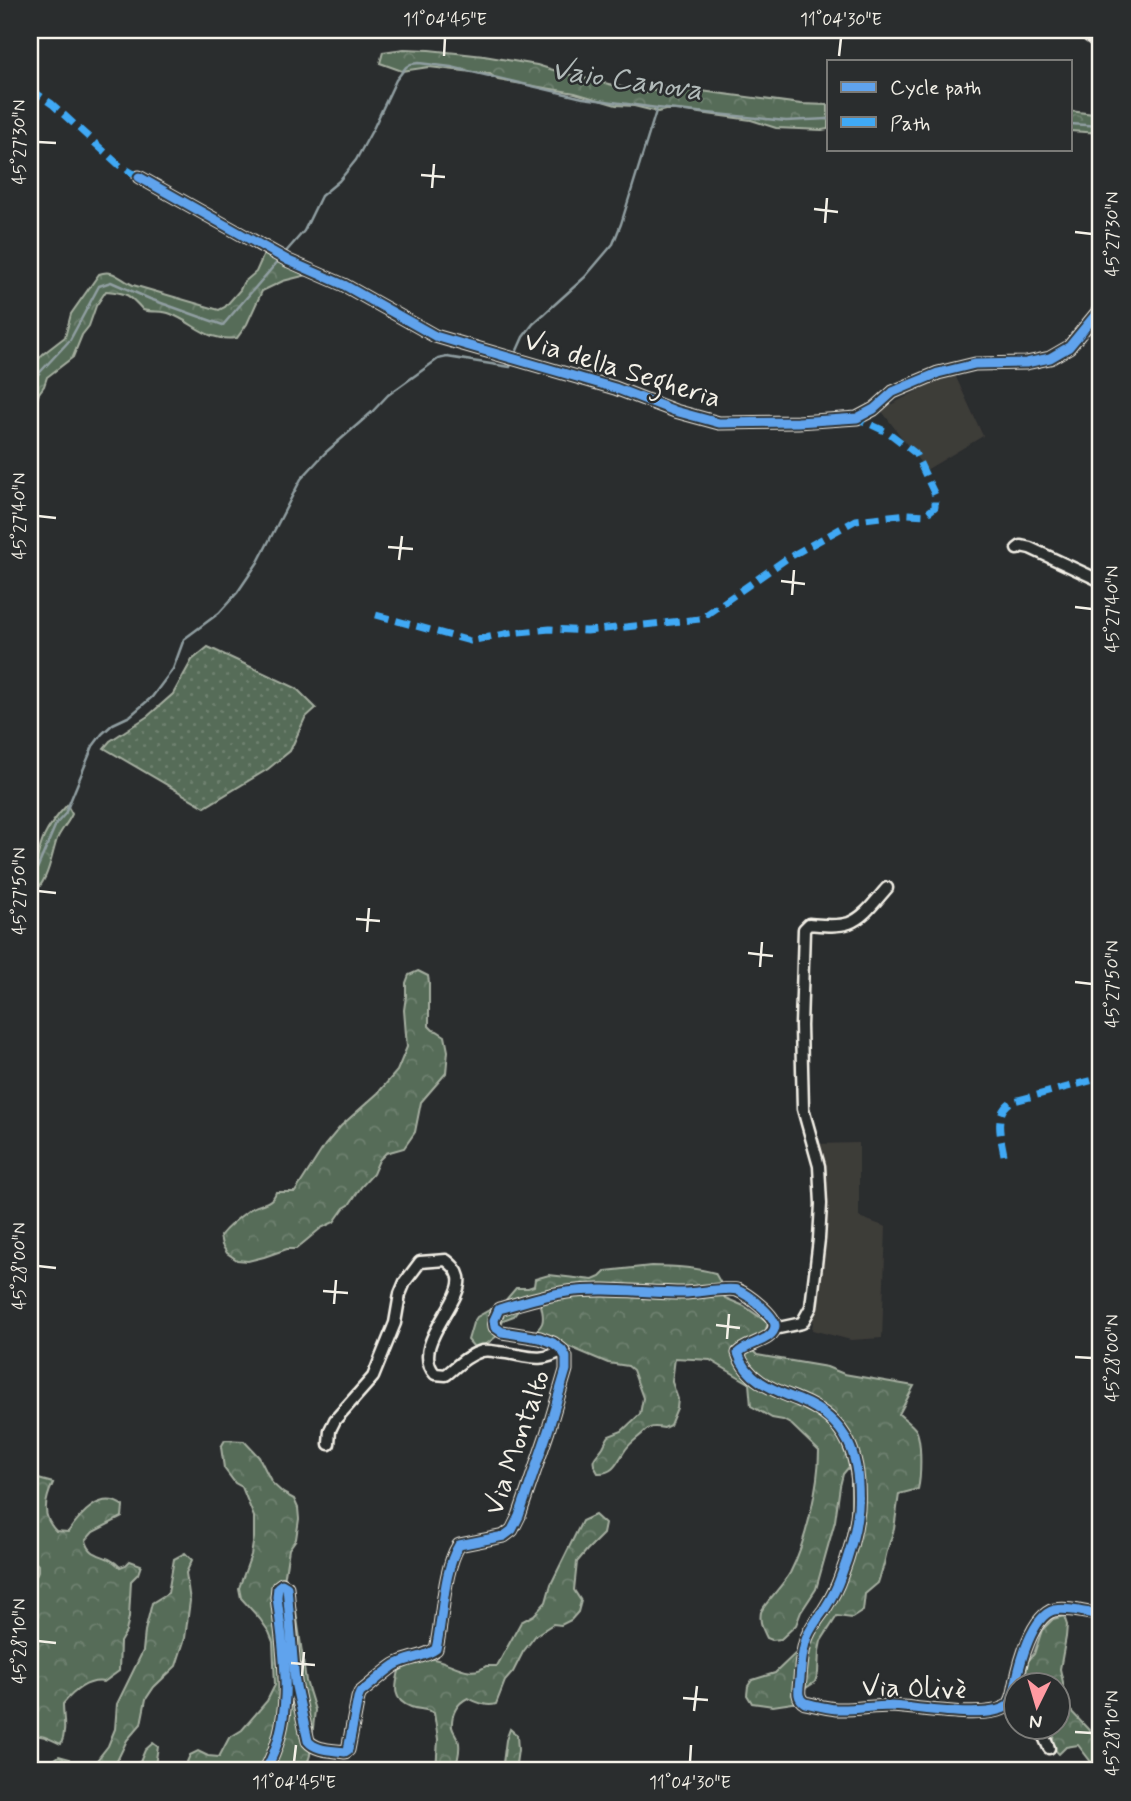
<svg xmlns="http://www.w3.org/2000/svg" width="1131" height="1801" font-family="Mynerve,sans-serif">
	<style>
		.built { fill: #3e3c39 }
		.grass { fill: url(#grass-dots); stroke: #a5aea0; stroke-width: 2 }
		.forest { fill: url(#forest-crowns); stroke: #a5aea0; stroke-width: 2 }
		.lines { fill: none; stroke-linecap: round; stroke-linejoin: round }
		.stream { stroke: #909ea1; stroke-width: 2.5 }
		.minor-casing { stroke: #f4f1e8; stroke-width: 15 }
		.tertiary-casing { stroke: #f4f1e8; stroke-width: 18 }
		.minor { stroke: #2a2d2e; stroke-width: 10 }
		.tertiary { stroke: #2a2d2e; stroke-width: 12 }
		.quiet { stroke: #3fa9f5; stroke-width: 7; stroke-dasharray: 14 7; stroke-linecap: butt }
		.cycleway-casing { stroke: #2a2d2e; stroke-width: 13 }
		.cycleway { stroke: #60a3ed; stroke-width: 9 }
		.ticks { fill: none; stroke: #f4f1e8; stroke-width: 2.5 }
		.labels { text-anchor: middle; stroke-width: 5; stroke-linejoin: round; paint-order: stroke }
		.street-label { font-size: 28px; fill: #f4f1e8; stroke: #2a2d2e }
		.water-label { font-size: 30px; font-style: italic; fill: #b1bab9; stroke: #2a2d2e }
		.neatline { fill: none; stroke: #f4f1e8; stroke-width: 2.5 }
		.ticks-label { font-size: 18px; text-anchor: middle; fill: #f4f1e8 }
	</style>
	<defs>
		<pattern id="grass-dots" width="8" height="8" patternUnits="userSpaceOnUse" patternTransform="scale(1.75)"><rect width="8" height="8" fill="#566c58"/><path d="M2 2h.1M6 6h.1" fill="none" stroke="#6f8170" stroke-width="1.8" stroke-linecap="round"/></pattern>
		<pattern id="forest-crowns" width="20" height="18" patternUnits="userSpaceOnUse" patternTransform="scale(1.75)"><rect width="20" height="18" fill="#566c58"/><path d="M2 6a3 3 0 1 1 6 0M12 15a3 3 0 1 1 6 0" fill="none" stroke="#6f8170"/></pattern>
	</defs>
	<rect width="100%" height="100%" fill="#2a2d2e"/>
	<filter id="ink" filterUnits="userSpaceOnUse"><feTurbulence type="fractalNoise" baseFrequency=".0143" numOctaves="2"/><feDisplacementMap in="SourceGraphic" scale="14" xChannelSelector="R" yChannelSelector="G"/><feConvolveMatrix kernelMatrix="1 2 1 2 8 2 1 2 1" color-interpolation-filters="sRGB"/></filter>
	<g filter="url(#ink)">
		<g class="built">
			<polygon points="955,375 983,436 926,470 881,410 934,382"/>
			<polygon points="859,1143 859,1217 886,1227 882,1338 851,1340 812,1330 824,1228 814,1144"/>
		</g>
		<g class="grass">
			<polygon points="208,647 296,688 316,708 305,718 290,751 268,769 205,807 104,748 110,741 148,716 173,694 192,660"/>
			<polygon points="30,1545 33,1560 38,1565 38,1571 34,1580 33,1602 30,1605"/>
		</g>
		<g class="forest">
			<polygon points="404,49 429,50 484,56 537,65 563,73 646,93 663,86 801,104 828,105 828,129 822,130 776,128 751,120 678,110 665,110 658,112 634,106 616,105 575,93 498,80 490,74 429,67 402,71 380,63 383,52"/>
			<polygon points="1070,111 1101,115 1101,133 1070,131"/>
			<path d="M 264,254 L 286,266 L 307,275 L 283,281 L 262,291 L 247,324 L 237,338 C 206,342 196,324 171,314 C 162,310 152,313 143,310 C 129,294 127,293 106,291 L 96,306 L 89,326 L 82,335 L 73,357 L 47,377 L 44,386 L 39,393 L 35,406 L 30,405 L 30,369 L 43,354 L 65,337 L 71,314 L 99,274 C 113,268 121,280 133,285 L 219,310 L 225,307 L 240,290 L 243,283 L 256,272 Z"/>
			<path d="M 67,805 L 72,814 C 68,823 61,830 57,839 C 50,860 49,882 30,896 L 30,877 L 33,875 C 41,841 43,831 67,805 Z"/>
			<path d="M 418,971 L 428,976 L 429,982 L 429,1026 L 433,1030 L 437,1031 L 445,1036 L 448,1051 L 446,1073 L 421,1102 L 415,1132 L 404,1148 L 386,1153 L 379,1160 L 373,1174 L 361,1187 L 349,1205 L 344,1208 L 334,1222 L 321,1228 L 296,1249 L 287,1249 L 264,1257 L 248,1261 L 237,1260 L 227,1253 L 222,1245 L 220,1236 C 228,1226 238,1218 249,1210 C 259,1203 272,1205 276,1192 L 295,1192 L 325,1145 L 341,1126 L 378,1093 L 397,1071 L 407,1047 L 404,1010 L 406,996 L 406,983 L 409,975 Z"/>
			<path d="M 651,1266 C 673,1266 694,1267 715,1273 L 720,1282 L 719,1289 L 725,1298 L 744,1306 L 768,1323 L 763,1338 L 746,1344 L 757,1355 L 827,1367 L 844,1374 L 914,1386 L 899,1414 C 904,1419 912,1424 916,1430 C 922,1441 921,1477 918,1489 L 899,1494 L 894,1529 L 887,1551 L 884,1564 L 878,1583 L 865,1594 L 863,1611 L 852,1618 L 837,1616 L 821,1641 L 819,1651 L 818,1673 L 815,1682 L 806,1688 L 799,1702 L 773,1706 L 752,1703 L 747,1695 L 748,1686 L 752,1680 L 775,1673 L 798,1651 L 831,1584 L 842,1556 L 851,1517 L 851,1473 L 848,1468 L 843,1474 L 840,1486 L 835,1521 L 816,1589 L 801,1612 L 796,1625 L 781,1639 L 772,1640 L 767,1638 C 763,1630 759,1622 761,1612 C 764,1604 784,1584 790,1573 C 806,1542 819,1485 819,1451 L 792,1425 L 783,1420 L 772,1418 L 751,1406 L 749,1383 L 710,1360 L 675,1358 L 672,1382 L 678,1399 L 677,1408 L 670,1425 L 664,1428 C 654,1426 650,1426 643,1433 C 638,1438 631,1442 626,1449 C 618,1460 615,1474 598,1473 C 589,1458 595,1459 603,1447 C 605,1443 607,1439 609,1436 L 622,1431 L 640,1414 L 643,1398 L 633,1370 L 628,1366 L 608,1363 L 558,1342 L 527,1338 C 544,1326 546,1322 540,1302 L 527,1302 C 523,1308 518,1309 514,1316 L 503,1320 L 497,1336 L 484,1346 L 473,1346 L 468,1340 L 473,1323 L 477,1317 L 505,1301 L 516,1288 L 528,1288 L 534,1286 L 535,1279 L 549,1275 L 593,1280 L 600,1277 L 606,1271 Z"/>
			<polygon points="225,1440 244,1441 259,1457 272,1483 283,1493 294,1499 298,1508 299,1519 296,1539 289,1549 284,1581 296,1611 306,1681 315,1710 310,1755 305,1771 183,1771 190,1755 198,1751 208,1756 219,1757 229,1738 242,1730 267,1701 275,1685 273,1642 269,1632 260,1619 241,1598 239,1588 251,1555 254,1538 254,1517 242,1487 235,1483 224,1468 221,1447"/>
			<path d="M 31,1477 L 53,1483 C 45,1500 41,1516 56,1531 L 68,1532 C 80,1515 101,1489 123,1506 L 122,1517 L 93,1532 L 86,1540 C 89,1554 98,1554 109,1559 C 113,1561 117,1564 120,1567 L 126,1565 L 130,1561 L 141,1565 L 138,1574 L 131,1581 L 129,1617 L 126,1632 L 120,1642 L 119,1671 L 104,1682 C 88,1679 73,1692 63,1704 C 63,1718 67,1731 61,1744 C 50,1740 42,1732 30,1738 L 30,1605 L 33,1602 L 34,1580 L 38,1571 L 38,1565 L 33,1560 L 30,1545 Z"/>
			<path d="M 595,1515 L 605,1524 L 603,1534 L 587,1550 L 577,1562 L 574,1590 L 581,1601 L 578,1612 L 571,1620 L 561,1625 L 553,1624 L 536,1635 L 523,1652 L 513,1672 L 505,1681 L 496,1704 C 486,1707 477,1702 468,1698 C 457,1703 451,1714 452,1727 C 453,1732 458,1737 459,1743 C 460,1751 457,1763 454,1771 L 436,1771 L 438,1739 L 434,1713 C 426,1708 419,1710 411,1707 C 392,1700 395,1687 399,1671 C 406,1666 416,1661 425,1659 C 446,1656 467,1681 486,1666 L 497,1666 L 521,1622 L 534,1615 L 546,1602 L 551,1584 L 582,1521 Z"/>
			<path d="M 185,1553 L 192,1560 L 186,1573 L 190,1601 L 185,1638 L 176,1666 L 154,1687 L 146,1699 L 141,1724 L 127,1740 L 115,1765 L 129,1766 L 140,1762 L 145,1750 L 153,1743 L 158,1747 L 154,1771 L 30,1771 L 30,1766 C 42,1767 49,1764 59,1756 L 70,1759 C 75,1766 81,1770 90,1769 L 108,1746 L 115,1729 L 117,1704 L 143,1651 L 145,1631 L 152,1603 L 168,1593 L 174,1559 Z"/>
			<path d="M 1064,1616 L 1067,1625 L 1066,1637 L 1060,1669 L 1063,1682 L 1063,1698 L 1070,1710 L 1101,1743 L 1101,1757 L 1099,1761 L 1101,1763 L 1101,1771 L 1098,1771 L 1078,1745 L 1066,1747 L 1059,1754 C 1051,1747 1052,1737 1056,1728 L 1058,1728 L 1058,1686 L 1030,1685 L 1025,1680 L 1028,1661 L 1034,1654 L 1042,1630 L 1053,1619 Z"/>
			<polygon points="510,1729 517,1735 518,1750 515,1771 502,1771 506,1740"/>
		</g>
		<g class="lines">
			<g class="stream">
				<polyline points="1097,30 1101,33"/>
				<polyline points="1070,124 1101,126"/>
				<polyline points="284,254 304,231 321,196 339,181 356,160 374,127 396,80 406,67 411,64 419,63 451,67 583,98 657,108 786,121 828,119"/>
				<polyline points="515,355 523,337 533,324 585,277 613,244 621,224 657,108"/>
				<polyline points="30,383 70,340 99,286 111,282 150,299 223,325 279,260"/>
				<polyline points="30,879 37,869 56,824 65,814 93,746 102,734 113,724 130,716 152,697 173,669 184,639 219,613 237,593 258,562 301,479 325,453 372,412 388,395 438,359 447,357 510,367 512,361"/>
			</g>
			<defs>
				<g id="minor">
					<polyline points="139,177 289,261 344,285 435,336 615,388 675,411 719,423 798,422 857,418 874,409 893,392 938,373 975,364 1026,363 1050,358 1069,347 1101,308"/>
					<polyline points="1017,549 1021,546 1030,548 1101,581"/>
					<path d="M 774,1329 L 802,1323 L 811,1307 L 819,1239 L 821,1204 L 819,1166 L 803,1109 L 801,1026 L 804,929 L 809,924 C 822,925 837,927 849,923 C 865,917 876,900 887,888"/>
					<path d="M 329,1444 L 330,1430 L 335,1420 L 373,1377 L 395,1323 L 400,1294 L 405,1282 L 420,1262 L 446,1260 C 452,1265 457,1269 459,1277 C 464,1302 409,1346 435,1374 L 446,1375 C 457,1366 467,1355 482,1351 C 487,1350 493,1351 498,1352 C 524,1354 539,1365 562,1350"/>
					<polyline points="1040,1728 1049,1748"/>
					<path d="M 265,1771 C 296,1717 284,1655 277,1597 L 278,1587 L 282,1584 L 287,1587 L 295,1682 L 308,1741 C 316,1751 333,1750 345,1752 L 348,1750 L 358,1698 L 360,1693 C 372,1684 383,1673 395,1665 C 409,1657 424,1658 436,1649 C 443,1619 443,1570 459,1545 L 504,1536 L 512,1530 L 519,1516 L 548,1431 L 566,1370 L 566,1357 L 562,1350 L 553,1343 L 540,1338 L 502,1332 L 495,1327 L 494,1320 L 499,1309 C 521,1303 544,1295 567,1292 C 605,1287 645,1293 684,1293 C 697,1293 728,1287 737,1290 C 747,1294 775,1315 775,1326 C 774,1341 747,1343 738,1353 C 747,1381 774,1390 799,1400 C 849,1420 861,1458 858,1509 C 856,1531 849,1555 841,1576 C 837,1588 831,1599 824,1610 C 818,1618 811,1627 807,1637 C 802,1650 801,1665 800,1679 C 799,1689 796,1698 805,1703 C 815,1705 826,1708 836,1709 C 854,1710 872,1706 890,1706 C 917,1707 983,1720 1006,1707 C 1014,1702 1014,1691 1016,1683 C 1020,1663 1032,1616 1054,1610 C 1069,1607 1086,1613 1101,1615"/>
				</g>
				<polyline id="tertiary" points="1084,30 1101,43"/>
			</defs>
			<use href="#minor" class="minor-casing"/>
			<use href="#tertiary" class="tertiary-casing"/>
			<use href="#minor" class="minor"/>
			<use href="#tertiary" class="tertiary"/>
			<g class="quiet">
				<polyline points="30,89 52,104 119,165 139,177"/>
				<polyline points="376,615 470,641 510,633 550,629 587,631 700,619 786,559 856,520 907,514 925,515 935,507 935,495 915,453 889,433 857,418"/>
				<path d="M 1004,1155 C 1001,1137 993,1114 1011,1102 L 1101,1078"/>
			</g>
			<defs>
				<g id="cycleway">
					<polyline points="139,177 289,261 344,285 435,336 615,388 675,411 719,423 798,422 857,418 874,409 893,392 938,373 975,364 1026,363 1050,358 1069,347 1101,308"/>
					<path d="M 265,1771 C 296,1717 284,1655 277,1597 L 278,1587 L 282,1584 L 287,1587 L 295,1682 L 308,1741 C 316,1751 333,1750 345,1752 L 348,1750 L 358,1698 L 360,1693 C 372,1684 383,1673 395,1665 C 409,1657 424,1658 436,1649 C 443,1619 443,1570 459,1545 L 504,1536 L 512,1530 L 519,1516 L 548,1431 L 566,1370 L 566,1357 L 562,1350 L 553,1343 L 540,1338 L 502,1332 L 495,1327 L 494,1320 L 499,1309 C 521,1303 544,1295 567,1292 C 605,1287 645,1293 684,1293 C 697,1293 728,1287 737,1290 C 747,1294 775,1315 775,1326 C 774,1341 747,1343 738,1353 C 747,1381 774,1390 799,1400 C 849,1420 861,1458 858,1509 C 856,1531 849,1555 841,1576 C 837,1588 831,1599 824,1610 C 818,1618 811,1627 807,1637 C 802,1650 801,1665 800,1679 C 799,1689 796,1698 805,1703 C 815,1705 826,1708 836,1709 C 854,1710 872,1706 890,1706 C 917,1707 983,1720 1006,1707 C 1014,1702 1014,1691 1016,1683 C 1020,1663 1032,1616 1054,1610 C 1069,1607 1086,1613 1101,1615"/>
				</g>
			</defs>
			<use href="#cycleway" class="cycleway-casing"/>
			<use href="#cycleway" class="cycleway"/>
		</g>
	</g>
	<path class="ticks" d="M 444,56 L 445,38M 839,56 L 841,38M 38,142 L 56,143M 421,175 L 445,177M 432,188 L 434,164M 814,209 L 838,212M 825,223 L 827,198M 1075,232 L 1092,234M 38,516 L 56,518M 388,547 L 413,549M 399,560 L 402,536M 781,581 L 805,584M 792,595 L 794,570M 1075,607 L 1092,609M 38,891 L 56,893M 356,919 L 380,921M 367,932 L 369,908M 748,953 L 773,956M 760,967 L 762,942M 1075,982 L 1092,984M 38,1266 L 56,1268M 323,1291 L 348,1293M 334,1304 L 336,1280M 716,1325 L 740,1328M 727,1339 L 729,1314M 1075,1357 L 1092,1358M 38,1641 L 56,1643M 291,1663 L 315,1665M 302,1676 L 304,1652M 683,1698 L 708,1700M 694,1711 L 697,1686M 1075,1732 L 1092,1733M 294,1762 L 296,1745M 690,1762 L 691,1745"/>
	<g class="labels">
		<g class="street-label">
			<text transform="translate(623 368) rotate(17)" y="10">Via della Segheria</text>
			<text transform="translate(516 1442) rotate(-71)" y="10">Via Montalto</text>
			<text transform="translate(914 1687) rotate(2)" y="10">Via Olivè</text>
		</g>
		<g class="water-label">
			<text transform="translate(627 79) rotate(8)" y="10">Vaio Canova</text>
		</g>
	</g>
	<rect width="1131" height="1801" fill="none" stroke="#2a2d2e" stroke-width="77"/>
	<rect x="827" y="60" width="245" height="91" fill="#2a2d2e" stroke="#7b7b78" stroke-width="2"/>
	<rect x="841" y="82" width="35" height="10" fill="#60a3ed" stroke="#7b7b78" stroke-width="2"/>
	<text x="890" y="94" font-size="21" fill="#f4f1e8">Cycle path</text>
	<rect x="841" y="117" width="35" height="10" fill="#3fa9f5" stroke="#7b7b78" stroke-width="2"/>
	<text x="890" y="130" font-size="21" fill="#f4f1e8">Path</text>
	<g transform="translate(1037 1706) rotate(185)"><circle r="33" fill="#2a2d2e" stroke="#7b7b78" stroke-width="2"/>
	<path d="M0-5L12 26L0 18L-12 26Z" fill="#ff9aa2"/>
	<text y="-10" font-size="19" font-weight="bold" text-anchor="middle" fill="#f4f1e8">N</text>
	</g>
	<rect x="38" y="38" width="1054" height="1724" class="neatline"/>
	<g class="ticks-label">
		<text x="445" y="25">11°04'45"E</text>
		<text x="841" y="25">11°04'30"E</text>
		<text transform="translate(19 142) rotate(-90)" y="6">45°27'30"N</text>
		<text transform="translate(1112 234) rotate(-90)" y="6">45°27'30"N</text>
		<text transform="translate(19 516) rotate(-90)" y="6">45°27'40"N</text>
		<text transform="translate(1112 609) rotate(-90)" y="6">45°27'40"N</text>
		<text transform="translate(19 891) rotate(-90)" y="6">45°27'50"N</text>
		<text transform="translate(1112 984) rotate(-90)" y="6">45°27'50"N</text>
		<text transform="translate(19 1266) rotate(-90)" y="6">45°28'00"N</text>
		<text transform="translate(1112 1358) rotate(-90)" y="6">45°28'00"N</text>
		<text transform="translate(19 1641) rotate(-90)" y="6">45°28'10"N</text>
		<text transform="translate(1112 1733) rotate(-90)" y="6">45°28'10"N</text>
		<text x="294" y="1788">11°04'45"E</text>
		<text x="690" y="1788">11°04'30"E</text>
	</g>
</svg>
